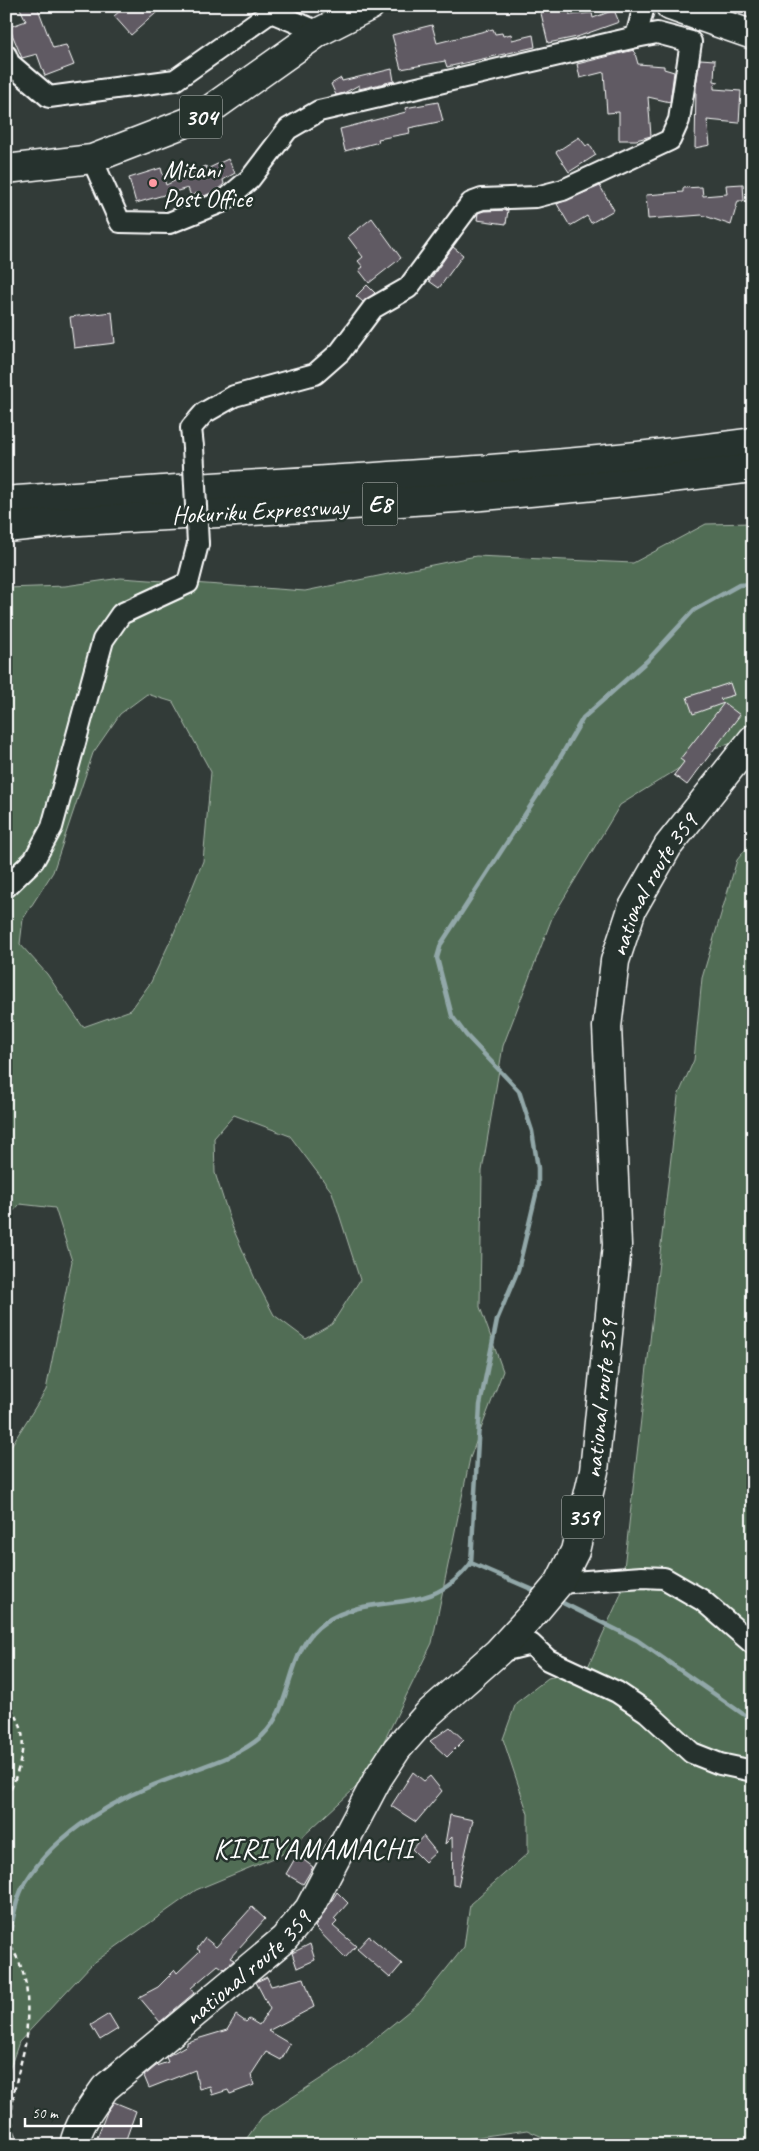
<svg xmlns="http://www.w3.org/2000/svg" width="759" height="2151" font-family="Caveat,sans-serif">
	<style>
		.green { fill: #516d55; stroke: #a8b6aa; fill-rule: evenodd }
		.lines { fill: none; stroke-linecap: round; stroke-linejoin: round }
		.stream { stroke: #92a8a9; stroke-width: 4.5 }
		.building { fill: #605a63; stroke: #fff }
		.minor-casing { stroke: #fff; stroke-width: 24 }
		.highway-casing { stroke: #fff; stroke-width: 31 }
		.path { stroke: #fff; stroke-width: 2.5; stroke-dasharray: 5 4; stroke-linecap: butt }
		.minor { stroke: #26332d; stroke-width: 20 }
		.highway { stroke: #26332d; stroke-width: 28 }
		.minor-bridge-casing { stroke: #fff; stroke-width: 24; stroke-linecap: butt }
		.minor-bridge { stroke: #26332d; stroke-width: 20 }
		.poi-dot { fill: #ff9aa2; stroke: #26332d; stroke-width: 2 }
		.labels { text-anchor: middle; stroke-width: 5; stroke-linejoin: round; paint-order: stroke }
		.shield { fill: #26332d; stroke: #bec2c0; stroke-width: 1 }
		.shield-label { font-size: 24px; font-weight: bold; fill: #fff }
		.poi-label { font-size: 25px; fill: #fff; stroke: #26332d; text-anchor: start }
		.street-label { font-size: 25px; fill: #fff; stroke: #26332d }
		.quarter-label { font-size: 28px; letter-spacing: 1px; fill: #fff; stroke: #26332d }
	</style>
	<rect width="100%" height="100%" fill="#323b38"/>
	<filter id="ink" filterUnits="userSpaceOnUse"><feTurbulence type="fractalNoise" baseFrequency=".02" numOctaves="2"/><feDisplacementMap in="SourceGraphic" scale="10" xChannelSelector="R" yChannelSelector="G"/><feConvolveMatrix kernelMatrix="1 2 1 2 8 2 1 2 1" color-interpolation-filters="sRGB"/></filter>
	<g filter="url(#ink)">
		<g class="green">
			<path d="M 753,523 L 753,738 L 710,749 L 620,805 L 552,918 L 503,1046 L 482,1171 L 480,1307 L 503,1371 L 470,1458 L 432,1643 L 366,1778 L 285,1853 L 196,1890 L 92,1964 L 19,2042 L 6,2079 L 6,1454 L 46,1390 L 72,1261 L 55,1208 L 20,1204 L 6,1219 L 6,588 L 65,586 L 121,578 L 305,591 L 476,556 L 633,563 L 706,524 ZM 147,694 L 173,702 L 211,772 L 203,861 L 174,933 L 151,982 L 131,1010 L 83,1027 L 47,974 L 20,944 L 23,919 L 53,872 L 93,753 L 120,714 ZM 234,1115 L 290,1136 L 332,1192 L 360,1280 L 332,1324 L 306,1339 L 274,1315 L 256,1281 L 232,1226 L 215,1173 L 214,1138 Z"/>
			<polygon points="753,840 753,2145 560,2145 527,2130 450,2141 442,2145 242,2145 262,2117 345,2063 420,2002 464,1947 470,1904 528,1853 528,1814 503,1739 516,1703 548,1678 587,1669 621,1594 678,1096 694,1060 702,978 737,860"/>
		</g>
		<g class="lines">
			<g class="stream">
				<polyline points="471,1563 538,1592"/>
				<polyline points="557,1600 637,1640 753,1721"/>
				<path d="M 6,1949 C 12,1928 14,1901 25,1883 C 57,1830 120,1796 177,1776 C 206,1765 238,1757 262,1736 C 295,1705 285,1648 325,1622 C 379,1588 427,1621 471,1563 L 480,1405 L 497,1320 L 518,1270 L 538,1186 L 538,1168 L 532,1131 L 519,1091 L 466,1035 L 452,1016 L 437,958 L 441,944 L 546,782 L 583,718 L 647,661 L 694,610 L 739,585 L 753,584"/>
			</g>
		</g>
		<g class="building">
			<polygon points="19,6 37,6 53,48 66,45 74,65 45,76 37,54 22,58 9,27 26,21"/>
			<polygon points="126,6 164,6 131,35 114,16"/>
			<polygon points="554,6 568,6 570,15 592,13 593,18 614,10 619,22 577,37 548,43 540,9"/>
			<polygon points="432,25 437,43 493,29 495,34 502,33 503,36 511,34 512,40 533,35 535,47 447,67 445,61 401,69 392,35"/>
			<polygon points="634,50 638,64 664,66 664,69 674,72 670,102 648,97 651,136 636,140 619,140 619,112 607,113 604,72 580,78 577,64"/>
			<polygon points="700,59 715,60 714,81 719,82 714,85 714,89 741,91 739,123 707,120 710,145 695,148 696,86"/>
			<polygon points="392,69 394,81 359,89 359,85 344,93 336,95 331,84 341,78 342,81"/>
			<polygon points="438,102 443,121 409,128 410,133 378,139 379,142 345,151 340,129 406,112 405,108"/>
			<polygon points="579,137 586,146 589,144 596,155 569,172 556,152"/>
			<polygon points="228,159 235,173 223,180 224,184 217,190 200,198 197,193 191,196 188,188 136,203 129,178 161,168 166,185 206,166 207,169"/>
			<polygon points="743,184 744,201 738,201 731,225 702,215 648,219 646,195 683,192 683,188 702,187 703,196 727,194 726,185"/>
			<polygon points="600,186 614,210 591,223 587,216 570,226 557,204"/>
			<polygon points="508,210 506,224 477,220 478,213 484,211"/>
			<polygon points="372,218 401,258 369,283 359,270 363,267 358,261 363,257 348,237"/>
			<polygon points="453,247 463,255 439,288 429,281"/>
			<polygon points="367,285 375,293 363,302 356,296"/>
			<polygon points="112,312 115,343 74,348 70,317"/>
			<polygon points="730,683 734,695 720,699 724,703 693,714 687,697"/>
			<polygon points="724,703 740,715 687,785 674,775 684,762 680,759"/>
			<polygon points="450,1727 464,1740 447,1757 430,1741"/>
			<polygon points="413,1772 424,1781 430,1776 442,1791 416,1822 391,1806"/>
			<polygon points="450,1815 473,1820 458,1886 453,1885 452,1837 445,1844"/>
			<polygon points="423,1836 436,1852 425,1862 412,1849"/>
			<polygon points="297,1855 313,1867 303,1884 286,1874"/>
			<polygon points="337,1892 348,1903 334,1919 337,1922 333,1926 356,1946 345,1958 315,1927"/>
			<polygon points="252,1907 265,1919 230,1958 234,1960 224,1969 218,1965 191,1988 194,1993 160,2022 139,1997 158,1987 175,1970 177,1973 200,1951 197,1949 205,1938 216,1947"/>
			<polygon points="369,1936 402,1964 390,1978 357,1949"/>
			<polygon points="310,1944 315,1960 297,1968 292,1953"/>
			<polygon points="267,1977 271,1986 304,1978 314,2007 268,2031 290,2044 281,2060 266,2052 251,2075 254,2085 230,2094 228,2090 212,2095 210,2086 199,2089 195,2070 149,2088 144,2076 156,2066 168,2062 166,2057 187,2045 187,2042 227,2030 236,2015 246,2022 249,2019 259,2025 270,2009 256,1982"/>
			<polygon points="109,2014 118,2029 100,2040 91,2025"/>
			<polygon points="114,2102 136,2111 124,2145 94,2145 107,2112"/>
		</g>
		<g class="lines">
			<defs>
				<g id="minor">
					<polyline points="6,55 9,63 49,97 175,80 271,12 319,32"/>
					<polyline points="92,159 120,222 169,223 224,201 250,179 288,129 319,111 636,37 644,6"/>
					<polyline points="193,447 191,428 204,413 234,396 315,374 340,352 373,308 408,288 471,203 482,199 536,197 563,190 670,140 679,120 691,42 657,33 636,37"/>
					<polyline points="6,887 34,860 52,827 103,640 121,614 188,583 198,544"/>
					<polyline points="559,1583 642,1577 664,1578 702,1600 753,1644"/>
					<polyline points="498,1652 531,1644 548,1660 617,1692 647,1712 692,1753 720,1764 753,1771"/>
				</g>
				<g id="highway">
					<polyline points="670,6 753,35"/>
					<polyline points="6,169 92,159 198,118 319,32 370,6"/>
					<path d="M 6,501 C 255,481 505,476 753,442"/>
					<path d="M 6,528 L 64,522 C 294,508 524,499 753,468"/>
					<path id="s1" d="M 74,2145 C 78,2124 93,2105 105,2088 L 284,1939 L 309,1909 L 378,1778 L 397,1749 L 428,1714 L 498,1652 L 533,1614 L 559,1583 L 575,1551 L 594,1471 L 617,1245 L 607,1027 L 615,961 L 632,909 L 668,846 L 753,739"/>
				</g>
			</defs>
			<use href="#minor" class="minor-casing"/>
			<use href="#highway" class="highway-casing"/>
			<g class="path">
				<path d="M 6,1700 C 11,1709 19,1718 21,1728 C 27,1749 16,1780 6,1799"/>
				<path d="M 6,1939 C 18,1957 26,1974 27,1996 C 28,2011 27,2030 25,2045 C 20,2071 0,2124 22,2145"/>
			</g>
			<use href="#minor" class="minor"/>
			<use href="#highway" class="highway"/>
			<defs>
				<polyline id="minor-bridge" points="193,447 198,544"/>
			</defs>
			<use href="#minor-bridge" class="minor-bridge-casing"/>
			<use href="#minor-bridge" class="minor-bridge"/>
		</g>
	</g>
	<circle class="poi-dot" cx="153" cy="183" r="5"/>
	<g class="labels">
		<g class="shield">
			<rect x="180" y="95.5" width="42" height="43" rx="4"/>
			<rect x="362.5" y="482.5" width="35" height="43" rx="4"/>
			<rect x="562" y="1495.5" width="42" height="43" rx="4"/>
		</g>
		<g class="shield-label">
			<text x="201" y="125">304</text>
			<text x="380" y="512">E8</text>
			<text x="583" y="1525">359</text>
		</g>
		<g class="poi-label">
			<text x="163" y="178">Mitani<tspan x="163" dy="29">Post Office</tspan></text>
		</g>
		<g class="street-label">
			<text transform="translate(260 510) rotate(-3)" y="9">Hokuriku Expressway</text>
			<text dy="9" stroke="none"><textPath href="#s1" startOffset="1468">national route 359</textPath></text>
			<text transform="translate(600 1399) rotate(-84)" y="9">national route 359</text>
			<text dy="9" stroke="none"><textPath href="#s1" startOffset="252">national route 359</textPath></text>
		</g>
		<g class="quarter-label">
			<text x="314" y="1858">KIRIYAMAMACHI</text>
		</g>
	</g>
	<rect width="759" height="2151" fill="none" stroke="#26332d" stroke-width="25"/>
	<rect x="12" y="12" width="734" height="2126" fill="none" stroke="#fff" stroke-width="2" filter="url(#ink)"/>
	<path d="M25 2118v8h116v-8" fill="none" stroke="#ffffff" stroke-width="2.5"/>
	<text x="32" y="2118" font-size="15" fill="#ffffff" stroke="#26332d" stroke-width="4" paint-order="stroke">50 m</text>
</svg>
